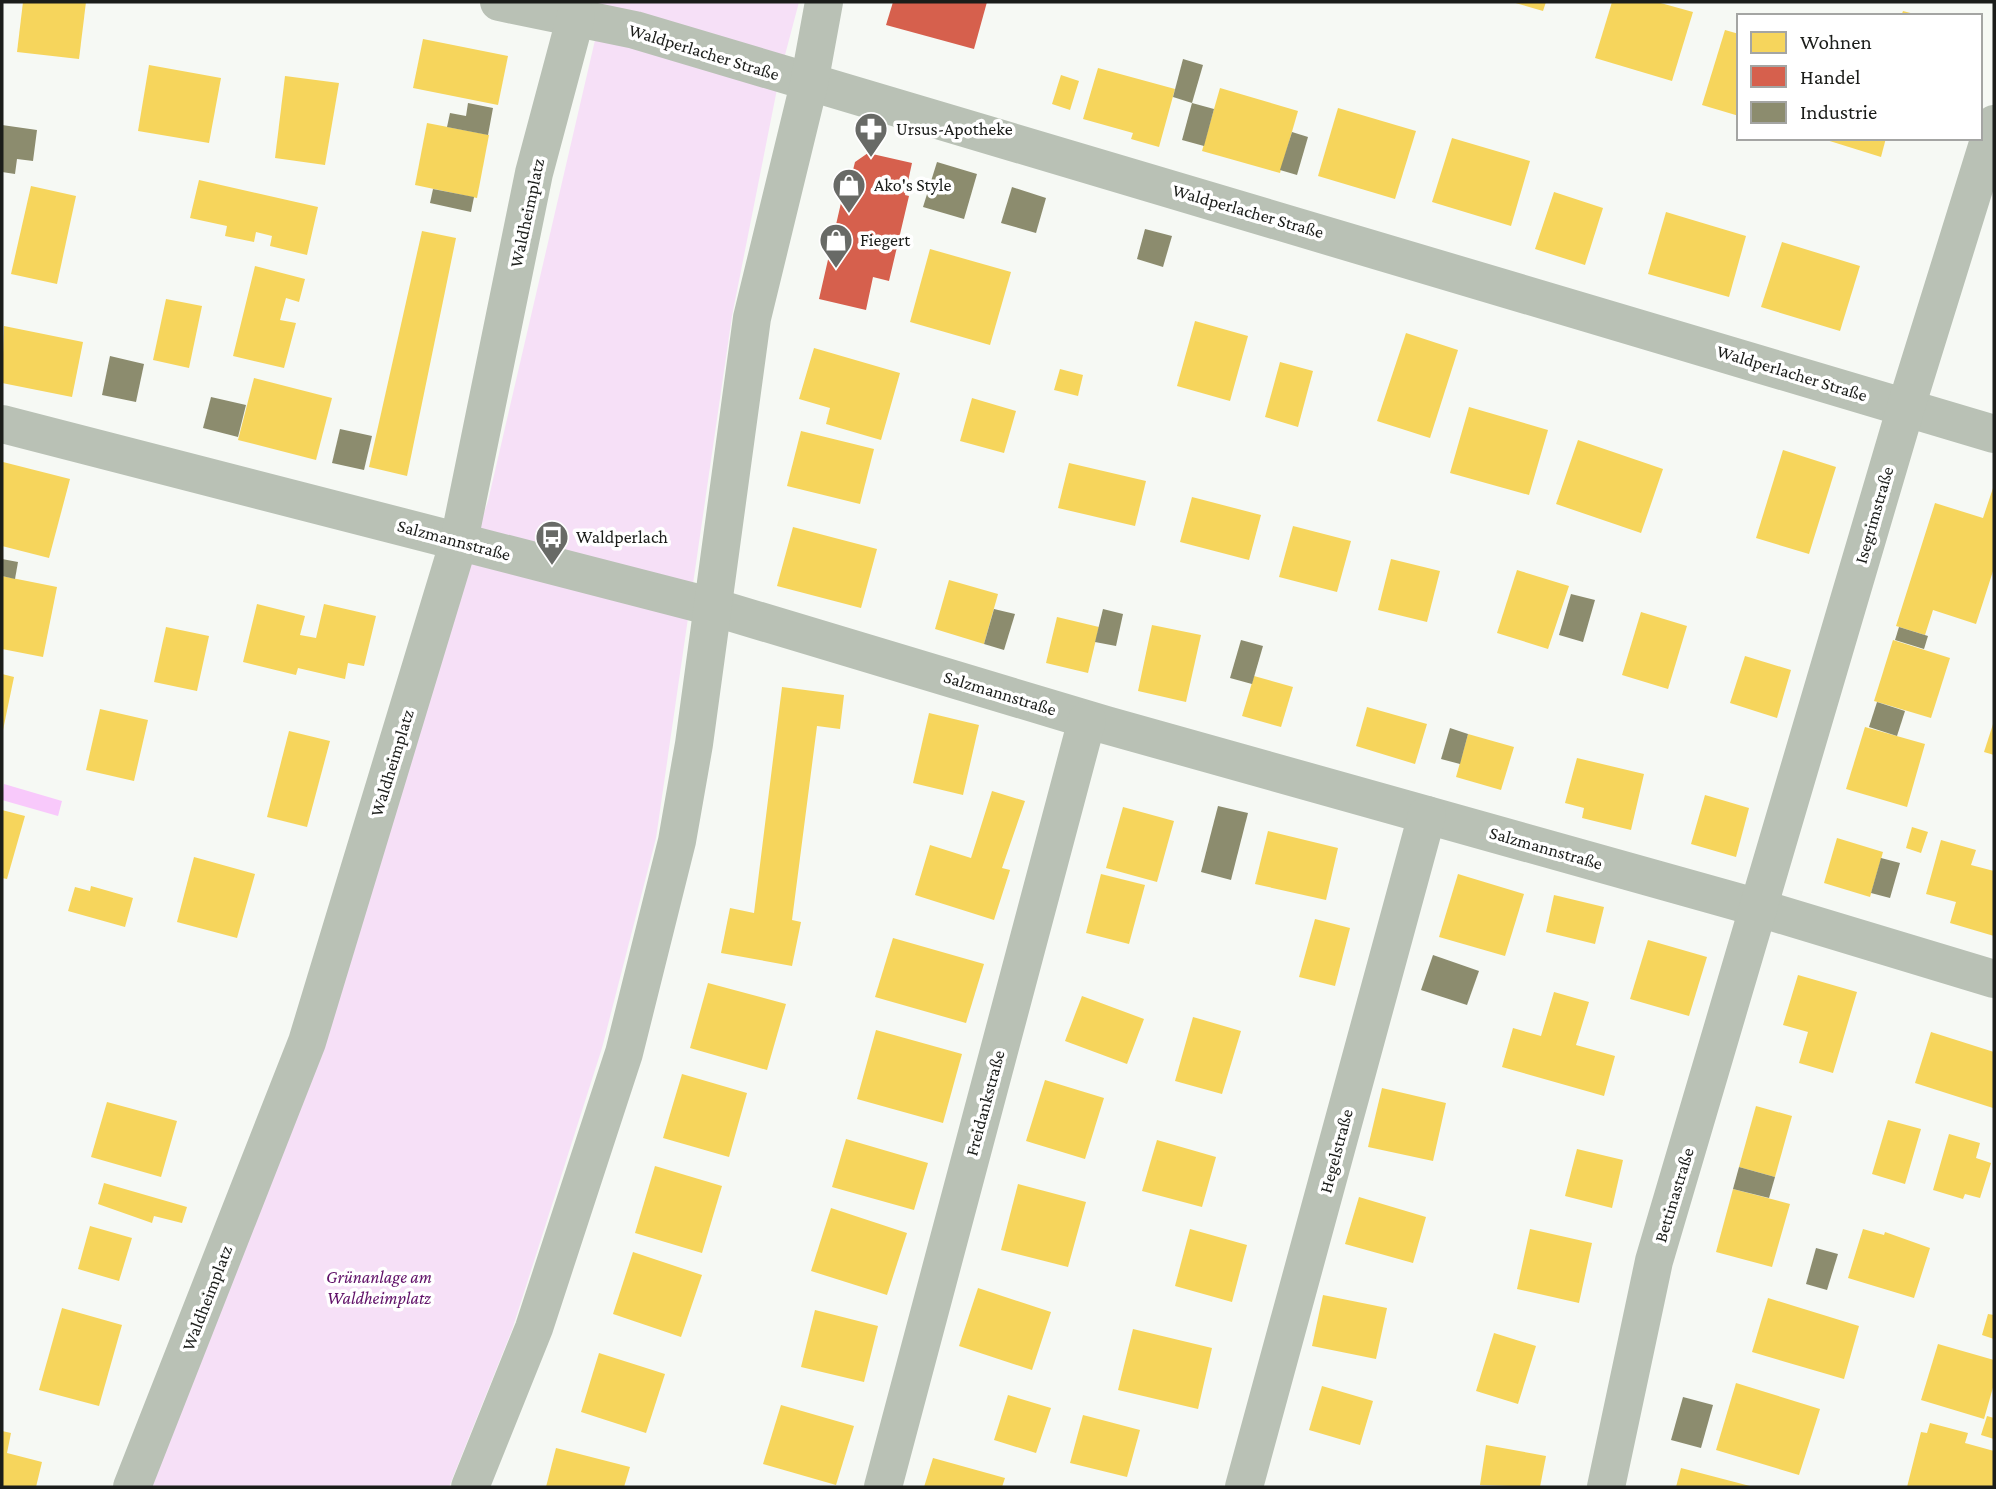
<svg xmlns="http://www.w3.org/2000/svg" width="1996" height="1489" font-family="'Crimson Pro',serif">
	<style>
		.green { fill: #f6e0f7 }
		.water { fill: #f8c9fb }
		.homes { fill: #f6d55c }
		.shops { fill: #d6604d }
		.industry { fill: #8c8c6e }
		.lines { fill: none; stroke-linecap: round; stroke-linejoin: round }
		.minor { stroke: #b9c1b5; stroke-width: 38 }
		.labels { text-anchor: middle; stroke-width: 7; stroke-linejoin: round; paint-order: stroke }
		.street-label { font-size: 18px; fill: #1b1d1a; stroke: #fff }
		.poi-label { font-size: 18px; fill: #1b1d1a; stroke: #fff; text-anchor: start }
		.park-label { font-size: 18px; font-style: italic; fill: #5f0f67; stroke: #fff }
	</style>
	<rect width="100%" height="100%" fill="#f6f9f4"/>
	<polygon class="green" points="567,2 799,2 780,74 732,316 656,838 602,1048 512,1330 449,1487 151,1487 488,501 602,10"/>
	<polygon class="water" points="4,784 62,801 58,816 2,800"/>
	<g class="homes">
		<polygon points="23,2 86,2 79,59 17,52"/>
		<polygon points="1512,2 1546,2 1543,11"/>
		<polygon points="1612,2 1657,2 1693,12 1672,81 1595,58"/>
		<polygon points="1903,11 1918,15 1918,16 1901,16"/>
		<polygon points="1725,30 1739,34 1739,116 1702,105"/>
		<polygon points="423,39 508,56 498,105 413,88"/>
		<polygon points="149,65 221,78 209,143 138,131"/>
		<polygon points="1098,68 1175,89 1159,147 1131,139 1133,133 1083,119"/>
		<polygon points="1061,75 1079,81 1070,110 1052,104"/>
		<polygon points="285,76 339,83 325,165 275,158"/>
		<polygon points="1220,88 1298,111 1280,173 1202,151"/>
		<polygon points="1338,108 1416,131 1395,199 1318,176"/>
		<polygon points="427,123 489,135 477,198 415,185"/>
		<polygon points="1452,138 1530,161 1511,226 1432,202"/>
		<polygon points="1820,138 1886,138 1881,157"/>
		<polygon points="199,180 318,207 307,255 270,246 272,236 256,232 254,242 225,236 227,226 190,218"/>
		<polygon points="31,186 76,196 57,284 11,274"/>
		<polygon points="1554,192 1603,208 1585,265 1535,249"/>
		<polygon points="1666,212 1746,236 1729,297 1648,274"/>
		<polygon points="422,231 456,238 407,476 369,467"/>
		<polygon points="1782,242 1860,266 1840,331 1761,307"/>
		<polygon points="930,249 1011,272 990,345 910,322"/>
		<polygon points="255,266 305,279 299,302 286,298 280,320 296,323 284,368 233,356"/>
		<polygon points="166,299 202,306 189,368 153,360"/>
		<polygon points="1195,321 1248,336 1230,401 1177,386"/>
		<polygon points="4,326 83,342 72,397 2,383"/>
		<polygon points="1406,333 1458,350 1430,438 1377,421"/>
		<polygon points="814,348 900,373 881,440 826,424 830,408 799,399"/>
		<polygon points="1280,362 1313,371 1298,427 1265,417"/>
		<polygon points="1060,369 1083,375 1078,396 1054,390"/>
		<polygon points="254,378 332,398 316,460 238,440"/>
		<polygon points="972,398 1016,411 1004,453 960,441"/>
		<polygon points="1469,407 1548,430 1529,495 1450,473"/>
		<polygon points="801,431 874,449 860,504 787,486"/>
		<polygon points="1578,440 1663,469 1641,533 1556,504"/>
		<polygon points="1783,450 1836,467 1809,554 1756,538"/>
		<polygon points="3,462 70,479 49,558 2,546"/>
		<polygon points="1069,463 1146,481 1135,526 1058,508"/>
		<polygon points="1994,485 1994,568 1976,624 1933,610 1925,635 1896,626 1935,503 1983,518"/>
		<polygon points="1192,497 1261,515 1249,560 1180,542"/>
		<polygon points="1293,526 1351,541 1337,592 1279,577"/>
		<polygon points="793,527 877,549 861,608 777,586"/>
		<polygon points="1391,559 1440,571 1427,622 1378,610"/>
		<polygon points="1517,570 1569,586 1548,649 1497,633"/>
		<polygon points="2,576 57,587 43,657 2,649"/>
		<polygon points="949,580 998,594 984,644 935,629"/>
		<polygon points="257,604 305,616 300,635 316,638 324,604 376,616 364,666 348,663 345,679 298,668 296,675 243,662"/>
		<polygon points="1641,612 1687,626 1668,689 1622,675"/>
		<polygon points="1057,617 1099,627 1088,673 1046,663"/>
		<polygon points="1152,625 1201,635 1186,702 1138,691"/>
		<polygon points="166,627 209,636 197,691 154,682"/>
		<polygon points="1893,640 1950,658 1931,718 1874,701"/>
		<polygon points="1745,656 1791,670 1777,718 1730,703"/>
		<polygon points="2,674 14,677 3,730 2,730"/>
		<polygon points="1254,676 1293,687 1281,727 1242,716"/>
		<polygon points="782,687 844,695 840,729 817,726 792,920 801,922 792,966 721,953 730,908 754,913"/>
		<polygon points="1367,707 1427,724 1415,764 1356,746"/>
		<polygon points="100,709 148,720 134,781 86,770"/>
		<polygon points="929,713 979,725 963,795 913,783"/>
		<polygon points="1994,721 1994,755 1984,752"/>
		<polygon points="1865,727 1925,744 1907,807 1846,789"/>
		<polygon points="289,731 330,741 307,827 267,817"/>
		<polygon points="1468,734 1514,747 1501,790 1456,777"/>
		<polygon points="1577,758 1644,774 1631,830 1582,818 1584,808 1565,803"/>
		<polygon points="992,791 1025,801 1002,868 1010,870 994,920 915,895 930,845 971,858"/>
		<polygon points="1705,795 1749,808 1736,857 1691,844"/>
		<polygon points="1123,807 1174,821 1157,882 1106,868"/>
		<polygon points="2,810 25,816 7,879 2,878"/>
		<polygon points="1912,827 1928,832 1921,853 1906,848"/>
		<polygon points="1268,831 1338,848 1326,900 1255,884"/>
		<polygon points="1837,838 1883,852 1870,897 1824,883"/>
		<polygon points="1941,840 1976,850 1971,865 1994,871 1994,936 1950,923 1956,902 1926,894"/>
		<polygon points="194,857 255,874 237,938 177,922"/>
		<polygon points="1101,874 1145,885 1129,944 1086,933"/>
		<polygon points="1458,874 1524,894 1505,956 1439,937"/>
		<polygon points="91,886 133,898 125,927 68,911 75,887 90,891"/>
		<polygon points="1554,895 1604,907 1595,944 1546,932"/>
		<polygon points="1315,919 1350,928 1335,986 1299,977"/>
		<polygon points="893,938 984,964 966,1023 875,997"/>
		<polygon points="1648,940 1707,957 1689,1016 1630,999"/>
		<polygon points="1798,975 1857,992 1833,1073 1799,1063 1808,1032 1783,1025"/>
		<polygon points="708,983 786,1004 767,1070 690,1048"/>
		<polygon points="1554,992 1589,1002 1576,1045 1615,1056 1604,1096 1502,1067 1513,1028 1541,1036"/>
		<polygon points="1082,996 1144,1019 1127,1064 1065,1041"/>
		<polygon points="1193,1017 1241,1031 1222,1094 1175,1081"/>
		<polygon points="876,1030 962,1054 943,1123 857,1099"/>
		<polygon points="1931,1032 1994,1052 1993,1108 1915,1083"/>
		<polygon points="682,1074 747,1093 729,1157 663,1138"/>
		<polygon points="1045,1080 1104,1098 1085,1159 1026,1141"/>
		<polygon points="1382,1088 1446,1103 1433,1161 1368,1147"/>
		<polygon points="107,1102 177,1121 161,1177 91,1157"/>
		<polygon points="1756,1106 1792,1116 1775,1177 1739,1167"/>
		<polygon points="1888,1120 1921,1129 1905,1184 1872,1174"/>
		<polygon points="1949,1134 1980,1143 1976,1158 1991,1163 1980,1198 1965,1194 1963,1199 1933,1190"/>
		<polygon points="846,1139 928,1163 914,1210 832,1187"/>
		<polygon points="1157,1140 1216,1157 1202,1207 1142,1191"/>
		<polygon points="1577,1149 1623,1160 1612,1208 1565,1196"/>
		<polygon points="655,1166 722,1186 702,1253 635,1233"/>
		<polygon points="104,1183 187,1207 182,1223 154,1216 152,1223 98,1204"/>
		<polygon points="1018,1184 1086,1202 1068,1267 1001,1250"/>
		<polygon points="1733,1189 1790,1204 1772,1267 1716,1252"/>
		<polygon points="1359,1197 1426,1217 1413,1263 1345,1244"/>
		<polygon points="831,1208 907,1233 887,1295 811,1271"/>
		<polygon points="90,1226 132,1238 119,1281 78,1269"/>
		<polygon points="1190,1229 1247,1245 1232,1302 1175,1286"/>
		<polygon points="1530,1229 1592,1243 1579,1303 1517,1289"/>
		<polygon points="1863,1229 1884,1235 1885,1232 1930,1248 1914,1298 1848,1278"/>
		<polygon points="633,1252 702,1275 681,1337 613,1314"/>
		<polygon points="978,1288 1051,1312 1032,1370 959,1346"/>
		<polygon points="1323,1295 1387,1308 1376,1359 1312,1346"/>
		<polygon points="1768,1298 1859,1326 1844,1379 1752,1352"/>
		<polygon points="62,1308 122,1325 99,1406 39,1390"/>
		<polygon points="815,1310 878,1326 864,1382 801,1367"/>
		<polygon points="1988,1314 1994,1315 1994,1339 1982,1335"/>
		<polygon points="1133,1329 1212,1348 1198,1409 1118,1390"/>
		<polygon points="1494,1333 1536,1346 1518,1404 1476,1391"/>
		<polygon points="1938,1344 1994,1360 1994,1384 1984,1419 1921,1400"/>
		<polygon points="599,1353 665,1374 646,1433 581,1412"/>
		<polygon points="1736,1383 1820,1409 1799,1475 1716,1450"/>
		<polygon points="1322,1386 1373,1401 1360,1445 1309,1430"/>
		<polygon points="1008,1395 1051,1408 1036,1453 994,1440"/>
		<polygon points="781,1405 854,1426 836,1485 763,1464"/>
		<polygon points="1083,1415 1140,1430 1127,1477 1070,1463"/>
		<polygon points="1987,1416 1994,1418 1994,1439 1981,1435"/>
		<polygon points="1930,1423 1968,1433 1965,1443 1994,1451 1994,1487 1907,1487 1921,1432 1927,1433"/>
		<polygon points="2,1431 11,1433 7,1453 42,1462 36,1487 2,1487"/>
		<polygon points="1486,1445 1546,1456 1540,1487 1480,1485"/>
		<polygon points="556,1448 630,1467 624,1487 546,1487"/>
		<polygon points="933,1458 1005,1478 1002,1487 924,1487"/>
		<polygon points="1681,1468 1750,1486 1750,1487 1676,1487"/>
	</g>
	<g class="shops">
		<polygon points="893,2 987,2 974,49 886,25"/>
		<polygon points="868,153 912,163 905,195 909,196 889,281 873,277 866,310 819,299 846,181 850,182 855,162"/>
	</g>
	<g class="industry">
		<polygon points="1183,59 1203,65 1192,103 1173,97"/>
		<polygon points="468,103 493,108 488,135 447,127 450,113 466,116"/>
		<polygon points="1192,103 1214,109 1204,146 1182,140"/>
		<polygon points="2,125 37,130 33,161 17,159 15,174 2,172"/>
		<polygon points="1292,132 1308,137 1297,175 1280,170"/>
		<polygon points="937,162 977,174 964,219 923,207"/>
		<polygon points="1012,187 1046,198 1036,233 1001,223"/>
		<polygon points="433,189 474,197 471,212 430,203"/>
		<polygon points="1145,229 1172,236 1163,267 1137,259"/>
		<polygon points="110,356 144,364 136,402 102,395"/>
		<polygon points="211,397 246,405 238,437 203,428"/>
		<polygon points="340,429 372,436 364,470 332,463"/>
		<polygon points="2,559 18,562 15,579 2,576"/>
		<polygon points="1571,594 1595,600 1583,642 1559,635"/>
		<polygon points="994,609 1015,614 1004,650 984,644"/>
		<polygon points="1103,609 1123,614 1116,646 1095,642"/>
		<polygon points="1899,627 1928,636 1924,649 1895,640"/>
		<polygon points="1241,640 1263,646 1252,684 1230,678"/>
		<polygon points="1877,702 1905,711 1897,736 1869,727"/>
		<polygon points="1450,728 1468,734 1460,764 1441,759"/>
		<polygon points="1218,806 1248,813 1231,880 1201,872"/>
		<polygon points="1881,858 1900,863 1890,898 1871,893"/>
		<polygon points="1433,955 1479,971 1467,1005 1421,990"/>
		<polygon points="1739,1167 1775,1177 1769,1198 1733,1189"/>
		<polygon points="1816,1248 1838,1254 1827,1290 1806,1284"/>
		<polygon points="1683,1397 1713,1405 1701,1448 1671,1440"/>
	</g>
	<g class="lines">
		<g class="minor">
			<polyline points="499,2 635,30 1994,434"/>
			<polyline points="2,424 713,607 1106,725 1759,908 1994,979"/>
			<polyline points="132,1487 307,1042 459,541 534,173 576,16"/>
			<polyline points="470,1487 534,1328 624,1053 677,841 694,744 752,318 809,84 824,2"/>
			<polyline points="883,1487 1087,720"/>
			<polyline points="1244,1487 1427,815"/>
			<polyline points="1606,1487 1654,1261 1906,407 1994,124"/>
		</g>
	</g>
	<defs>
		<symbol id="pharmacy-pin" viewBox="-11 -11 22 30"><path d="M0 17L-7.5 6A9.5 9.5 0 1 1 7.5 6Z" fill="#686a66" stroke="#fff"/><path d="M-2-6h4v4h4v4h-4v4h-4v-4h-4v-4h4Z" fill="#fff"/></symbol>
		<symbol id="shop-pin" viewBox="-11 -11 22 30"><path d="M0 17L-7.5 6A9.5 9.5 0 1 1 7.5 6Z" fill="#686a66" stroke="#fff"/><path d="M-5-2.5h2.3a2.7 3.5 0 0 1 5.4 0H5L5.5 6h-11ZM-1.5-2.5h3a1.5 2.3 0 0 0-3 0Z" fill="#fff"/></symbol>
		<symbol id="bus-pin" viewBox="-11 -11 22 30"><path d="M0 17L-7.5 6A9.5 9.5 0 1 1 7.5 6Z" fill="#686a66" stroke="#fff"/><path d="M-5-6H5V4H4V6H2V4H-2V6H-4V4H-5ZM-3.5-4V0h7V-4ZM-3.5 1.2v1.5H-2V1.2ZM2 1.2v1.5H3.5V1.2Z" fill="#fff"/></symbol>
	</defs>
	<g fill-rule="evenodd">
		<use href="#pharmacy-pin" x="852" y="110" width="38" height="52"/>
		<use href="#shop-pin" x="830" y="166" width="38" height="52"/>
		<use href="#shop-pin" x="817" y="221" width="38" height="52"/>
		<use href="#bus-pin" x="533" y="518" width="38" height="52"/>
	</g>
	<g class="labels">
		<g class="street-label">
			<text transform="translate(704 52) rotate(17)" y="6">Waldperlacher Straße</text>
			<text transform="translate(1248 211) rotate(16)" y="6">Waldperlacher Straße</text>
			<text transform="translate(527 213) rotate(-78)" y="6">Waldheimplatz</text>
			<text transform="translate(1792 373) rotate(17)" y="6">Waldperlacher Straße</text>
			<text transform="translate(1874 515) rotate(-74)" y="6">Isegrimstraße</text>
			<text transform="translate(454 540) rotate(15)" y="6">Salzmannstraße</text>
			<text transform="translate(1000 693) rotate(17)" y="6">Salzmannstraße</text>
			<text transform="translate(392 763) rotate(-73)" y="6">Waldheimplatz</text>
			<text transform="translate(1546 848) rotate(16)" y="6">Salzmannstraße</text>
			<text transform="translate(985 1103) rotate(-75)" y="6">Freidankstraße</text>
			<text transform="translate(1336 1151) rotate(-75)" y="6">Hegelstraße</text>
			<text transform="translate(1674 1195) rotate(-73)" y="6">Bettinastraße</text>
			<text transform="translate(207 1298) rotate(-69)" y="6">Waldheimplatz</text>
		</g>
		<g class="poi-label">
			<text x="896" y="135">Ursus-Apotheke</text>
			<text x="874" y="191">Ako's Style</text>
			<text x="860" y="246">Fiegert</text>
			<text x="576" y="543">Waldperlach</text>
		</g>
		<g class="park-label">
			<text x="379" y="1283">Grünanlage am<tspan x="379" dy="21">Waldheimplatz</tspan></text>
		</g>
	</g>
	<rect width="1996" height="1489" fill="none" stroke="#1b1d1a" stroke-width="7"/>
	<rect x="1737" y="14" width="245" height="126" fill="#ffffff" stroke="#a4a5a3" stroke-width="2"/>
	<rect x="1751" y="32" width="35" height="21" fill="#f6d55c" stroke="#a4a5a3" stroke-width="2"/>
	<text x="1800" y="49" font-size="21" fill="#1b1d1a">Wohnen</text>
	<rect x="1751" y="66" width="35" height="21" fill="#d6604d" stroke="#a4a5a3" stroke-width="2"/>
	<text x="1800" y="84" font-size="21" fill="#1b1d1a">Handel</text>
	<rect x="1751" y="102" width="35" height="21" fill="#8c8c6e" stroke="#a4a5a3" stroke-width="2"/>
	<text x="1800" y="119" font-size="21" fill="#1b1d1a">Industrie</text>
</svg>
